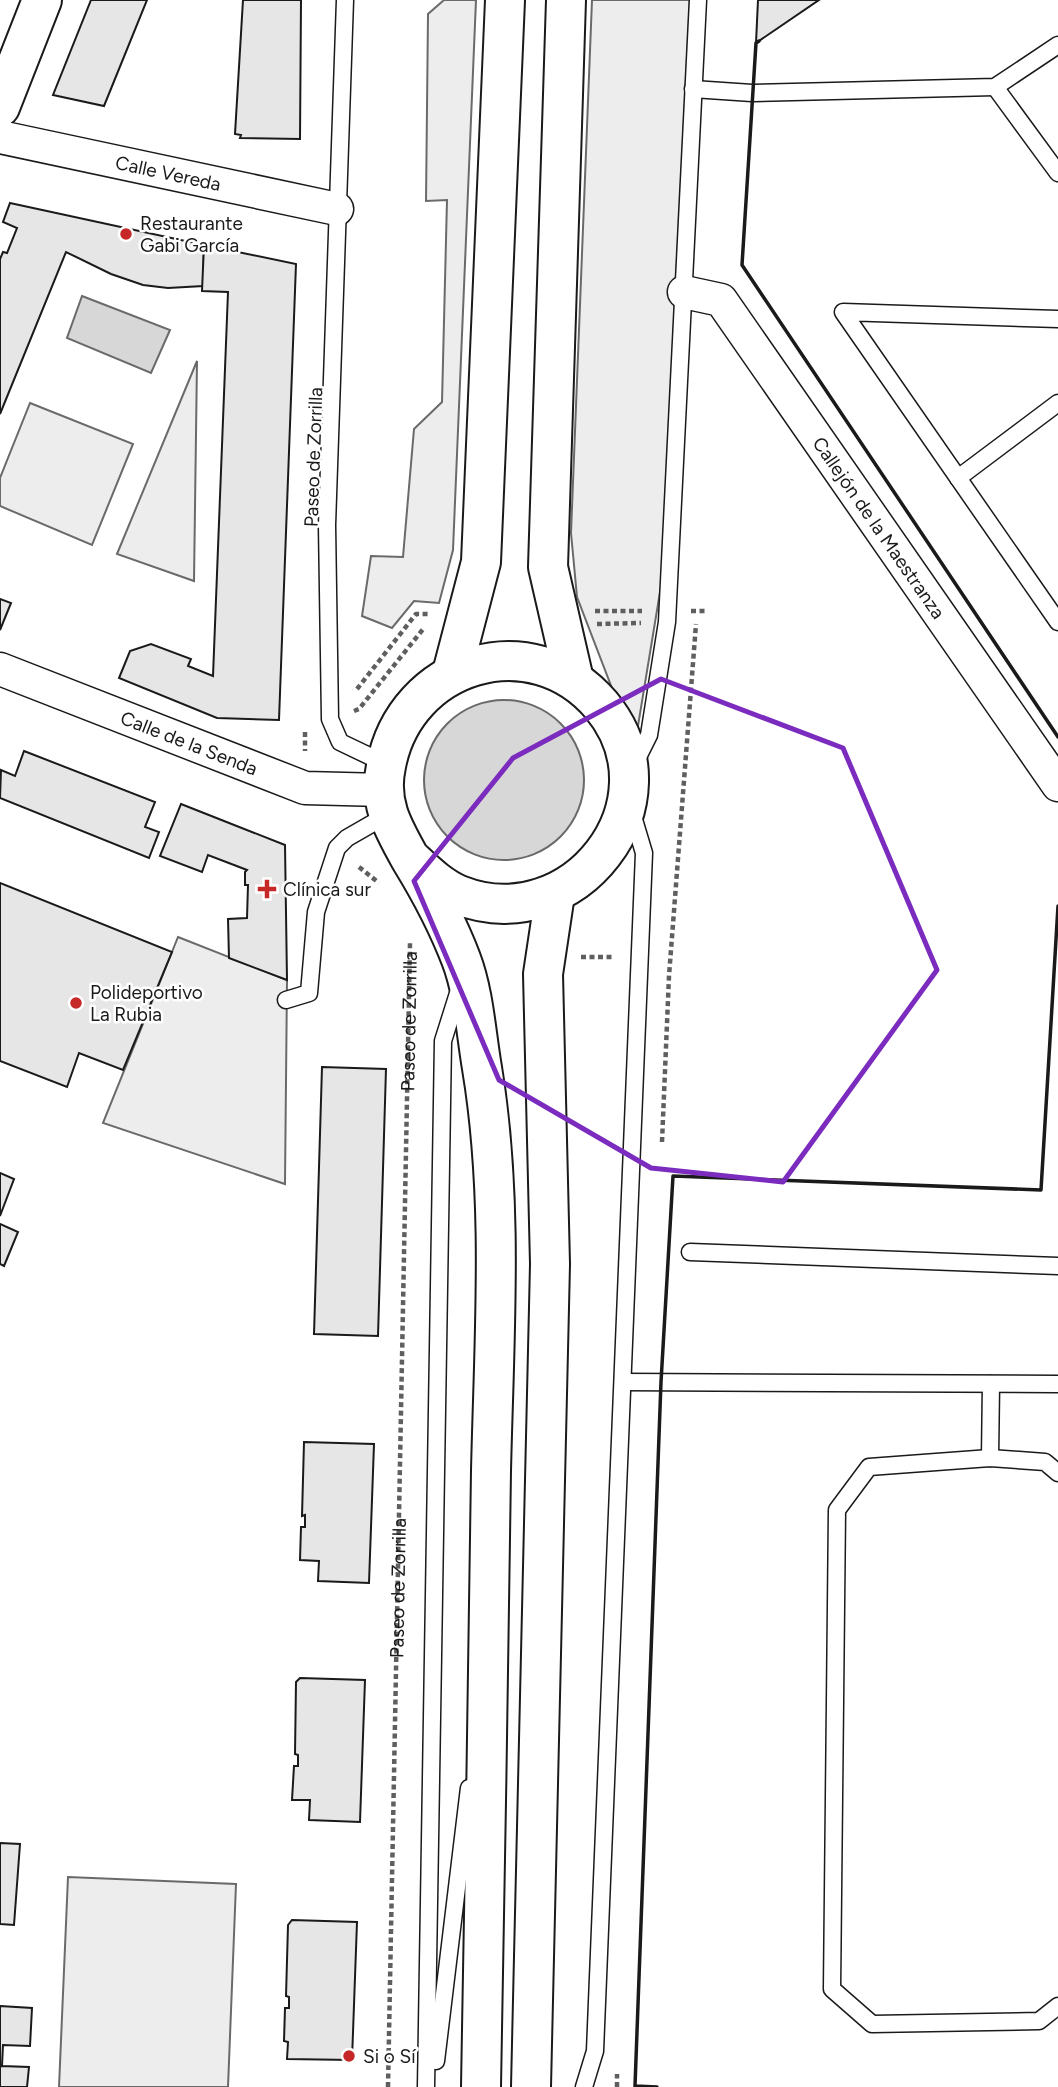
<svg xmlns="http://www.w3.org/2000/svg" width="1058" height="2087" font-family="Figtree,sans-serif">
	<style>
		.built { fill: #ededed; stroke: #6a6a6a; stroke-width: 2 }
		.water { fill: #d7d7d7; stroke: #6a6a6a; stroke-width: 2 }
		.building { fill: #e6e6e6; stroke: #1a1a1a; stroke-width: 2 }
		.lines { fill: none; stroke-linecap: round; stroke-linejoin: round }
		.lane-casing { stroke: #1a1a1a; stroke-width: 19 }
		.street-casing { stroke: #1a1a1a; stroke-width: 35 }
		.secondary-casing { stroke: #1a1a1a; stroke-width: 42 }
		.primary-casing { stroke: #1a1a1a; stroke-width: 42 }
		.path { stroke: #5f5f5f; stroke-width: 4.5; stroke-dasharray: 5 3.5; stroke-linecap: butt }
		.lane { stroke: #fff; stroke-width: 16 }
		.street { stroke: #fff; stroke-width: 32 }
		.secondary { stroke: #fff; stroke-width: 38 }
		.primary { stroke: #fff; stroke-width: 38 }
		.wall { stroke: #1a1a1a; stroke-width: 3.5 }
		.marked { fill: none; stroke: #7b2cbf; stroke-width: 5; stroke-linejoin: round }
		.poi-dot { fill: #c62828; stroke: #fff; stroke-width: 2.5 }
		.labels { text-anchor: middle; stroke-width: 5; stroke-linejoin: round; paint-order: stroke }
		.street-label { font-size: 19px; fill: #1a1a1a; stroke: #fff }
		.poi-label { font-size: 19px; fill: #1a1a1a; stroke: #fff; text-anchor: start }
	</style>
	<rect width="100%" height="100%" fill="#fff"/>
	<g class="built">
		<polygon points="444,0 476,0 453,550 439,603 414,601 392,628 362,616 371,556 403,557 414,429 442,402 447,200 426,201 428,14"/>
		<polygon points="592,0 690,0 661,586 637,732 615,696 577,597 571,533"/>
		<polygon points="197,361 194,581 117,554"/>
		<polygon points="30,403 133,444 92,545 0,506 0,478"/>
		<polygon points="178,937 287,980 285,1184 103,1123"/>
		<polygon points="68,1877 236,1884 228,2087 59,2087"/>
	</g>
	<g class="water">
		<polygon points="82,296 170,330 151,373 67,338"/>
		<circle cx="504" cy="780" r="80"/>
	</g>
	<g class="building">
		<polygon points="91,0 147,0 104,106 53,95"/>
		<polygon points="243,0 301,0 300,139 240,138 241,135 235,134"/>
		<polygon points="758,0 819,0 756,43"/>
		<polygon points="10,203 204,245 203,286 168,288 143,285 111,274 66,252 0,414 0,259 3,252 7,253 17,228 3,222"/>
		<polygon points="204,245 296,264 279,720 217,718 119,678 130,651 151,644 191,659 188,666 213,676 228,292 202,291"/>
		<polygon points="0,599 11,603 0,630"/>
		<polygon points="24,751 155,802 145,827 159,832 149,858 0,798 1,770 15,776"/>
		<polygon points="181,804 285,845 287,980 229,958 228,919 247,918 248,885 245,885 245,872 247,870 208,855 202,872 160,856"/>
		<polygon points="0,883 172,952 123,1070 79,1053 67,1087 0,1061"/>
		<polygon points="322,1067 386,1069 378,1336 314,1334"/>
		<polygon points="0,1173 14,1179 0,1216"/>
		<polygon points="0,1224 18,1232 4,1266 0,1264"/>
		<polygon points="304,1442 374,1444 369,1583 318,1581 319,1561 300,1560 301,1527 305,1527 305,1515 302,1516"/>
		<polygon points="300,1678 365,1680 360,1822 309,1820 310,1800 292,1800 294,1766 298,1766 298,1755 295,1754 296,1682"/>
		<polygon points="0,1843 20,1844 14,1925 0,1924"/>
		<polygon points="292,1920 357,1922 352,2060 287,2059 288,2042 284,2041 285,2008 289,2008 289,1997 286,1996 288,1925"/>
		<polygon points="0,2006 32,2008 30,2046 3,2045 2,2066 29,2067 27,2087 0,2087"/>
	</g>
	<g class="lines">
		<defs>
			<g id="lane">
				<polyline points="345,0 327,525 330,719 340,742 386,764"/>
				<polyline points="995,87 1058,173"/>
				<polyline points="693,89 752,93 995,87 1058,45"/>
				<polyline points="1058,319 843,312 1058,622"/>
				<polyline points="958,478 1058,403"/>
				<polyline points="634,765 649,735 667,622 698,0"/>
				<polyline points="286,1000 309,993 316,912 337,848 347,838 387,815"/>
				<polyline points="690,1252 1058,1266"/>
				<polyline points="623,1382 1058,1384"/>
				<polyline points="990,1458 991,1384"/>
				<polyline points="1058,1473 1045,1462 990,1458 869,1467 837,1510 832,1989 872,2024 1039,2021 1058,2006"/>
				<polyline points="436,2061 469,1788"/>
				<polyline points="426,2087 443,1041 460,987"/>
				<polyline points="584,2087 595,2051 644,853 632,813"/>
			</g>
			<g id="street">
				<path id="s2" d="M 0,137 L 337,209"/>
				<path id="s3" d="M 684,292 L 721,300 L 1058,785"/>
				<path id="s4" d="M 0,669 L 305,788 L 383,790"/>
			</g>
			<polyline id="secondary" points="0,107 42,0"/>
			<g id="primary">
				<polyline points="566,0 548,567 574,680"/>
				<polyline points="452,673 481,562 505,0"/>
				<path d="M 411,859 C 426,873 440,887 459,895 C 573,940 682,802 601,705 C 531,623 405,663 386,766 C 378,803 393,828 411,860 C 430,891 448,925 461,959 C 474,993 476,1033 482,1068 C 504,1200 494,1338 491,1471 C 488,1676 485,1882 481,2087"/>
				<polyline points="531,2087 550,1264 543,974 555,894"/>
			</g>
		</defs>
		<use href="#lane" class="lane-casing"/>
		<use href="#street" class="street-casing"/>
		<use href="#secondary" class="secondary-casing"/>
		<use href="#primary" class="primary-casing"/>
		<g class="path">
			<polyline points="595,611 642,611"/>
			<polyline points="691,611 708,611"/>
			<polyline points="597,624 641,623"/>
			<polyline points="357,689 416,614 428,614"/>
			<polyline points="354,711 359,709 424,628"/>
			<polyline points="305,732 305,751"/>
			<polyline points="359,867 379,883"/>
			<polyline points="581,957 614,957"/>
			<polyline points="662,1142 669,976 696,624"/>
			<path id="s1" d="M 388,2087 L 410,943"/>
			<polyline points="617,2087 617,2074"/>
		</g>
		<use href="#lane" class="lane"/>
		<use href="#street" class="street"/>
		<use href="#secondary" class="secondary"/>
		<use href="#primary" class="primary"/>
		<g class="wall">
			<polyline points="759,41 756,43 742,265 1058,737"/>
			<polyline points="657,2087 635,2086 661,1382 673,1176 1041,1190 1058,906"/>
		</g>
	</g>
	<path class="marked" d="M 661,679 L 843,748 L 937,970 L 783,1182 L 651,1168 L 499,1080 L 414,881 L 513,758 Z"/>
	<g class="poi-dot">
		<circle cx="126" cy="234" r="7"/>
		<path d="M263.5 878.5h7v7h7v7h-7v7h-7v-7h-7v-7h7z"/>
		<circle cx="76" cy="1003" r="7"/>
		<circle cx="349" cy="2056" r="7"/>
	</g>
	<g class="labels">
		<g class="street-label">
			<text dy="7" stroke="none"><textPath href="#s2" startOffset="172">Calle Vereda</textPath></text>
			<text transform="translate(313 457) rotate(-88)" y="7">Paseo de Zorrilla</text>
			<text dy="7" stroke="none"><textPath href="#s3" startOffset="315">Callejón de la Maestranza</textPath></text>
			<text dy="7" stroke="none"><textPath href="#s4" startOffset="203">Calle de la Senda</textPath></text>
			<text dy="7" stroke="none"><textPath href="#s1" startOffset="1066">Paseo de Zorrilla</textPath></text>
			<text dy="7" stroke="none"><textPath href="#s1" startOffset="499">Paseo de Zorrilla</textPath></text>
		</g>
		<g class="poi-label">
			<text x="140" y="230">Restaurante<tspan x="140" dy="22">Gabi García</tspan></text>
			<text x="283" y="896">Clínica sur</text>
			<text x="90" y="999">Polideportivo<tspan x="90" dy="22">La Rubia</tspan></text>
			<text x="363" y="2063">Si o Sí</text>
		</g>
	</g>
</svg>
